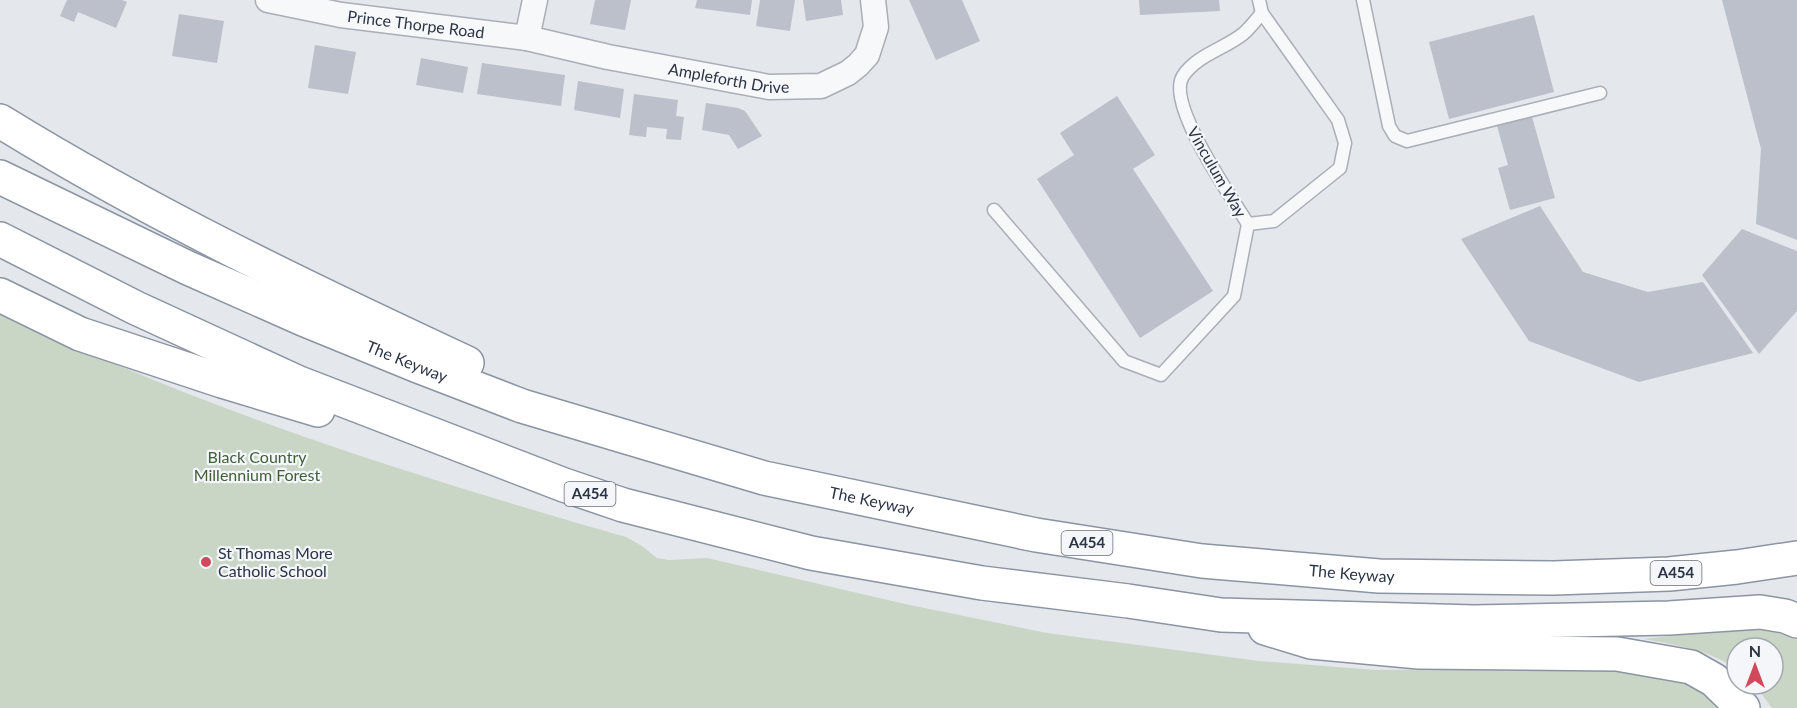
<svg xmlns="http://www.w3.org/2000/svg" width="1797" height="708" font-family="Lato,sans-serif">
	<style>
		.green { fill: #c9d6c5 }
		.building { fill: #bbc0ca }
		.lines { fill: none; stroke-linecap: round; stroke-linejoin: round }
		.lane-casing { stroke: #a9aeb7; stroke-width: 15 }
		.street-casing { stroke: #a9aeb7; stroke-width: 27 }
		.highway-casing { stroke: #8b94a3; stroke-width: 36 }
		.lane { stroke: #f7f8fa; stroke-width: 12 }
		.street { stroke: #f7f8fa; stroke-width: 24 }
		.highway { stroke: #fff; stroke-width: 33 }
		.poi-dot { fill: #d1495b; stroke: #f4f6f9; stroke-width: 2 }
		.labels { text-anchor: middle; stroke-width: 4.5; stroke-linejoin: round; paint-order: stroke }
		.shield { fill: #f4f6f9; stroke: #676e7b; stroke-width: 1.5 }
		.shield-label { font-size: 15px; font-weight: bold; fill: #2b3445 }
		.street-label { font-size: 16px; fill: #2b3445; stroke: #f4f6f9 }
		.park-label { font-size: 16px; fill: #3f6138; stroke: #f4f6f9 }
		.poi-label { font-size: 16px; fill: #2b3445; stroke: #f4f6f9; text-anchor: start }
	</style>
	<rect width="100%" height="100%" fill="#e4e7ec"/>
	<g class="green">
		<path d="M 0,311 C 44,331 87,353 132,371 C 292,438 459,489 626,537 L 642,546 L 657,558 L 669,560 L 707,558 L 905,604 L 1047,633 L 1259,661 L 1376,670 L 1624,668 L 1681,680 L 1713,697 L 1724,708 L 0,708 Z"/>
		<path d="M 1745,628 L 1783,634 L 1797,640 L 1797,708 L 1772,708 L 1754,684 L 1773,684 L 1773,648 L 1737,648 L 1737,669 C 1709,650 1676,645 1643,639 Z"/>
	</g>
	<g class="building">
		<polygon points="67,0 122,0 127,2 116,28 78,12 74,22 60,16"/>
		<polygon points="595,0 631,0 625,30 590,24"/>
		<polygon points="697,0 752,0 750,15 695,8"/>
		<polygon points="760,0 795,0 790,31 756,26"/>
		<polygon points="803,0 841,0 843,15 806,21"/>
		<polygon points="909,0 962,0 980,41 936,60"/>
		<polygon points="1139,0 1219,0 1220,11 1140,15"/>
		<polygon points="1722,0 1797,0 1797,240 1756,224 1761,149"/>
		<polygon points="179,14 224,21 217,63 172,56"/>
		<polygon points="1534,15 1554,92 1449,119 1429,42"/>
		<polygon points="315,45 356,52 348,94 308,88"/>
		<polygon points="421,58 468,67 463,93 416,85"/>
		<polygon points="482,63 565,75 561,106 477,94"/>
		<polygon points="578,81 624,89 620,118 574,110"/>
		<polygon points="634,94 678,100 676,116 684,117 681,140 666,139 667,129 647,127 646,137 629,135"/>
		<polygon points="1117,96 1155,155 1133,169 1213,291 1140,338 1037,179 1074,155 1060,133"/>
		<polygon points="706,103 738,108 745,111 762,136 738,149 729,135 702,130"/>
		<polygon points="1532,117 1555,198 1510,210 1498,168 1508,165 1497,126"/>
		<polygon points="1540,206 1583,272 1648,292 1703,282 1753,353 1639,382 1529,341 1461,239"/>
		<polygon points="1742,229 1797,251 1797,311 1759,354 1702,275"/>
	</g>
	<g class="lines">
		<defs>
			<g id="lane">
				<polyline points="1363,0 1389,126 1395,136 1407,141 1600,93"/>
				<polyline points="994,210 1124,361 1161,375 1234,296 1248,224"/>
				<polyline points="1248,224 1274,221 1340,168 1345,143 1338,120 1262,13 1259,0"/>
				<path d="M 1248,224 C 1232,198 1165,103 1183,76 C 1197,55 1224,49 1243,34 C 1250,28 1256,20 1262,13"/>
			</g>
			<g id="street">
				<path id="s1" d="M 268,0 L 341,15 L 527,38 L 608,57 L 769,87 L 821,86 L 848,73 L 858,65 L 867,55 L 876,27 L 873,0"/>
				<polyline points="527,38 535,0"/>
			</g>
			<g id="highway">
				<path d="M 0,121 C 149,213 308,289 467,363"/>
				<path id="s2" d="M 0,177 L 188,268 L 303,319 L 418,366 L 522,406 L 764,478 L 1036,535 L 1202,561 L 1379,576 L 1554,578 L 1669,574 L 1737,567 L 1797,558"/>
				<polyline points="0,239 136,308 299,383 564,485 623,505 811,553 982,583 1128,601 1221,615 1474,622 1669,618 1760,612 1785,616 1797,621"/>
				<polyline points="0,295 80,334 222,381 318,410"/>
				<polyline points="1265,628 1311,642 1419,652 1617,654 1691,667 1714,680 1743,708"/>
			</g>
		</defs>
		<use href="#lane" class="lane-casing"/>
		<use href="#street" class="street-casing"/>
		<use href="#highway" class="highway-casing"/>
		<use href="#lane" class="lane"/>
		<use href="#street" class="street"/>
		<use href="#highway" class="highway"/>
	</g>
	<circle class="poi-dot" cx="206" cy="562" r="6"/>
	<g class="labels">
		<g class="shield">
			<rect x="564.5" y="482" width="51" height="24" rx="4.5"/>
			<rect x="1061.5" y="531" width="51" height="24" rx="4.5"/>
			<rect x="1650.5" y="561" width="51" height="24" rx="4.5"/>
		</g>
		<g class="shield-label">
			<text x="590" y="499">A454</text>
			<text x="1087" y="548">A454</text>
			<text x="1676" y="578">A454</text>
		</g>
		<g class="street-label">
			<text dy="6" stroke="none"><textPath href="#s1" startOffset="150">Prince Thorpe Road</textPath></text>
			<text dy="6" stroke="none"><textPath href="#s1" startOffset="468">Ampleforth Drive</textPath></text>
			<text transform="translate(1217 172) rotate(60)" y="6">Vinculum Way</text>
			<text dy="6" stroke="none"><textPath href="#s2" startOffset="447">The Keyway</textPath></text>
			<text dy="6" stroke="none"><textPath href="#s2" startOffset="933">The Keyway</textPath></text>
			<text dy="6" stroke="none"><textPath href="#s2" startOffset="1419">The Keyway</textPath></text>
		</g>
		<g class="park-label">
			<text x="257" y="463">Black Country<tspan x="257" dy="18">Millennium Forest</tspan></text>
		</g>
		<g class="poi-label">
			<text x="218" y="559">St Thomas More<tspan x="218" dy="18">Catholic School</tspan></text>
		</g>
	</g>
	<g transform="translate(1755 666)"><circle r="28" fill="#f4f6f9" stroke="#a4a8b1" stroke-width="1.5"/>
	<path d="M0-4.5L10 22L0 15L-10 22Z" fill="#d1495b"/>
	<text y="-9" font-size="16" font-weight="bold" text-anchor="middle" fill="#2b3445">N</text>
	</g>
</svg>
